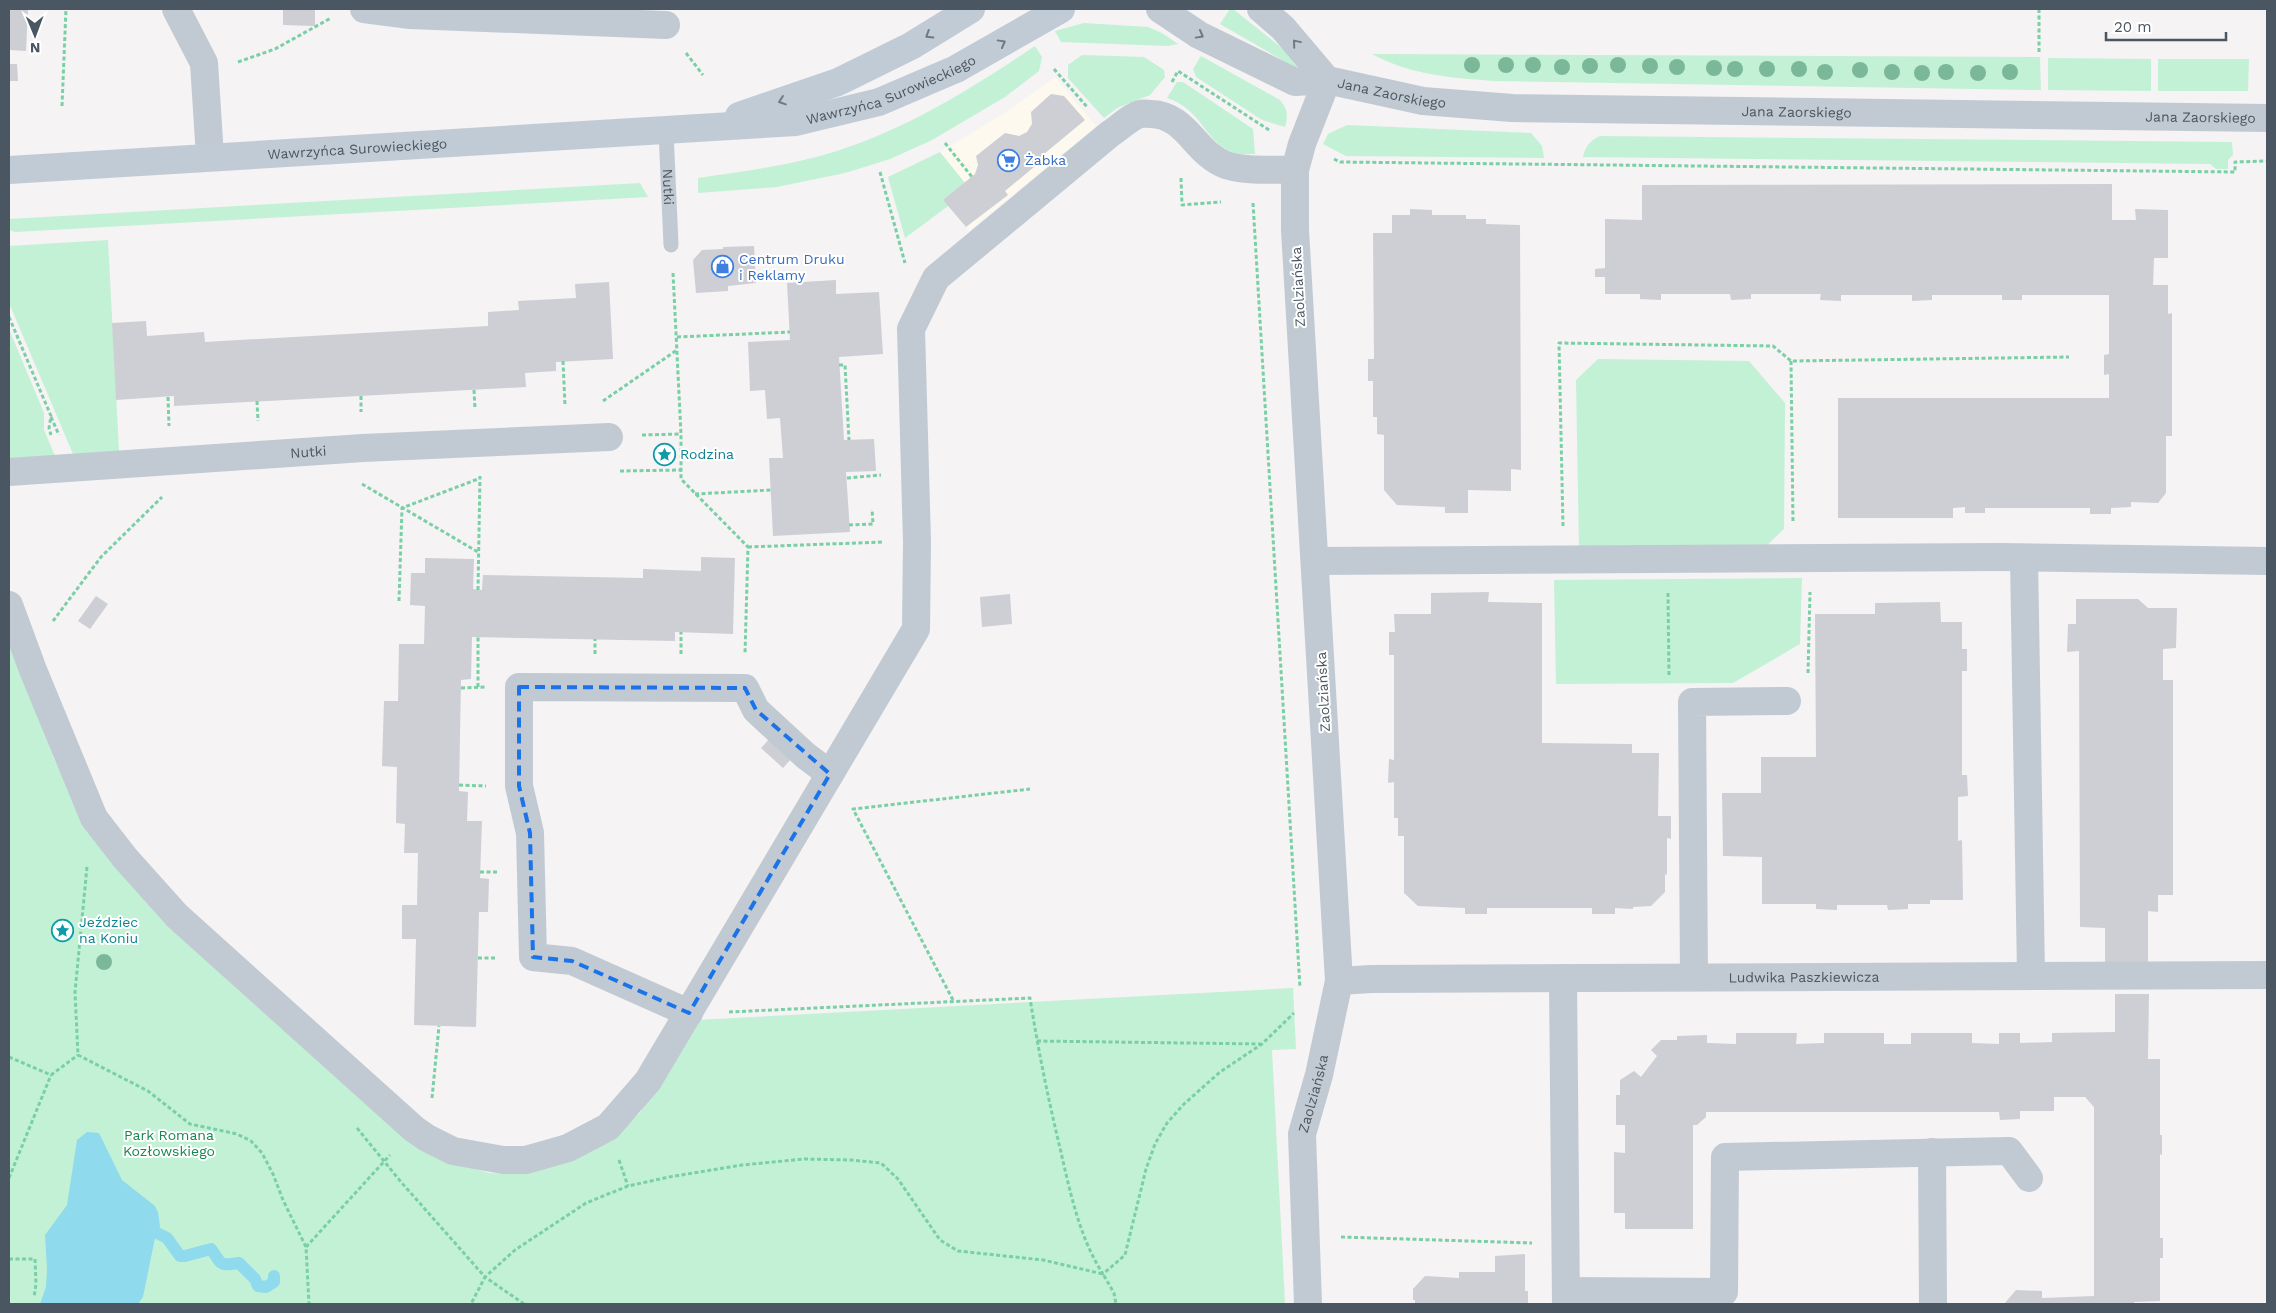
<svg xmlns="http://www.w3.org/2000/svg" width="2276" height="1313" font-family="'Work Sans',sans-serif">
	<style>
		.commercial { fill: #fdf9ef }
		.green { fill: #c3f1d5 }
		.water { fill: #90daee }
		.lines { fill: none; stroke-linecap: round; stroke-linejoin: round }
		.stream { stroke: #90daee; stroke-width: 12 }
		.building { fill: #cdcfd5 }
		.path { stroke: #7ad0a6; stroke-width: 3; stroke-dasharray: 4 2.5; stroke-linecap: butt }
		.lane { stroke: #c1cad2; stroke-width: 15 }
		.street { stroke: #c1cad2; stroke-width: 28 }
		.secondary { stroke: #c1cbd6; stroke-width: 28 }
		.tree { fill: #7bb799 }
		.oneway { stroke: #6e7984 }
		.oneway2 { stroke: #6e7983 }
		.marked { fill: none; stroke: #1a73e8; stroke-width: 4; stroke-dasharray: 10 6; stroke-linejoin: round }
		.labels { text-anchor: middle; stroke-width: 4; stroke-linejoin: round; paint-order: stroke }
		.street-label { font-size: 14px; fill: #4a5661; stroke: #fff }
		.shop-label { font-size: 14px; fill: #366cbe; stroke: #fff; text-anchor: start }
		.culture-label { font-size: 14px; fill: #0d838f; stroke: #fff; text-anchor: start }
		.park-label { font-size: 14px; fill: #17864f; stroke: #fff }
	</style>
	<rect width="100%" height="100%" fill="#f5f3f3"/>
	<polygon class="commercial" points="1055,77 1096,126 969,231 943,200 965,183 940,152 1008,111"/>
	<g class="green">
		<polygon points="1230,9 1233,9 1302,64 1296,68 1220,24"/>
		<polygon points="1084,23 1148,27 1162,33 1178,44 1168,46 1061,42 1055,31"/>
		<path d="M 1035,46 L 1042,57 L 1039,71 L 1005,97 L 932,140 L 890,159 L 845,173 L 777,187 L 698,193 L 698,178 C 746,171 794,165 840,150 C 911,127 974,87 1035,46 Z"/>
		<path d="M 1372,54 L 2040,57 L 2041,90 L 1495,81 C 1453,78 1410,75 1372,54 Z"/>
		<polygon points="1082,55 1144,57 1164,70 1165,77 1150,95 1117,108 1104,118 1068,78 1068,65"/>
		<path d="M 1201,56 L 1280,100 C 1288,110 1288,115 1285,127 L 1262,120 L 1196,77 L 1193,69 Z"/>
		<polygon points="2048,58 2151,59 2151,91 2048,90"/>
		<polygon points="2158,59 2249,59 2248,91 2158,91"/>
		<path d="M 1177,82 L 1183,82 L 1253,129 L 1255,154 C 1248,154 1239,155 1232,152 C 1205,142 1202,109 1167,98 Z"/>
		<polygon points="1347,125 1531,133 1542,146 1544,158 1346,156 1323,144 1328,134"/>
		<path d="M 1600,136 L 2232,142 L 2233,155 L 2228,160 L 2228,169 L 2216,169 L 2210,164 L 1583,157 C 1586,145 1590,141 1600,136 Z"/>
		<polygon points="940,152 965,183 948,206 905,238 888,177"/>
		<polygon points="640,183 648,197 15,232 9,230 9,219"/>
		<polygon points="108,240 119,451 73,454 9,303 9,246"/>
		<polygon points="9,329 44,413 44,430 55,456 9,459"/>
		<polygon points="1598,359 1749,361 1785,403 1784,529 1763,549 1579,549 1576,380"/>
		<polygon points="1802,578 1800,644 1733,683 1556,684 1554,580"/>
		<polygon points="9,641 55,761 81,811 107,852 147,903 362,1100 465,1166 489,1173 513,1174 575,1160 616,1134 640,1113 697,1020 1293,988 1296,1049 1272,1050 1285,1304 9,1304"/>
	</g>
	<polygon class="water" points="87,1132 99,1133 122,1180 155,1206 158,1212 160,1226 155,1238 143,1297 138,1304 40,1304 46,1287 47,1269 45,1235 67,1205 77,1140"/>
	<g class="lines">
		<path class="stream" d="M 157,1233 L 167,1238 L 180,1256 L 185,1256 L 211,1249 C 223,1265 218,1266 239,1263 L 255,1279 L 258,1286 L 266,1287 L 274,1282 L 274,1276"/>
	</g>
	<g class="building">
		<polygon points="9,9 28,9 26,51 9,50"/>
		<polygon points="283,9 315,9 315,26 283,25"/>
		<polygon points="9,64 17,64 18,81 9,81"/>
		<polygon points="1051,94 1064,96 1085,120 1044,154 1046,157 1005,191 1008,195 966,227 943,200 975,174 978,165 976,156 1005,133 1019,136 1027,132 1032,124 1031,112"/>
		<polygon points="2112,184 2112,220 2136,220 2135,209 2168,210 2168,258 2154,258 2153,285 2168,285 2168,314 2172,313 2172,436 2166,436 2166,493 2158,503 2131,502 2131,507 2111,508 2111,514 2090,514 2090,508 1985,508 1985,513 1965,513 1965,507 1953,508 1953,518 1838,518 1838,398 2109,398 2109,374 2104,375 2104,355 2109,354 2109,295 2022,295 2022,300 2002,300 2002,295 1932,295 1932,300 1912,301 1912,295 1841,295 1841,301 1820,300 1821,294 1751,294 1751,299 1731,300 1730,294 1661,294 1661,300 1640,299 1640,294 1605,294 1605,277 1595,277 1595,269 1605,268 1605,219 1642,220 1642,185"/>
		<polygon points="1410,209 1432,210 1432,215 1466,215 1466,219 1486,219 1486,224 1520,225 1521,470 1511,469 1511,491 1468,490 1468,513 1445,513 1445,507 1397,505 1384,490 1384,435 1377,434 1377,417 1373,417 1373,381 1368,381 1368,359 1374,359 1373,233 1392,233 1392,215 1410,215"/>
		<polygon points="754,246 756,283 728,286 728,291 696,293 693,260 702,250 723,249 723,247"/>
		<polygon points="836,280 836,294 879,292 883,354 839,357 844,440 874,439 876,471 846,472 850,532 773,536 769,458 783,458 780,418 767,419 765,390 750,391 748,342 790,340 787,283"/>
		<polygon points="609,282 613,359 556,362 556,371 525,373 526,387 174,406 174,396 116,400 112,323 146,321 147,336 204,332 205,342 488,326 488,312 519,310 518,301 576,298 575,284"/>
		<polygon points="701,557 735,558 733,634 675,632 675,641 472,637 471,679 461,680 459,791 468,792 467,821 482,821 480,878 489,879 488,912 479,912 476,1027 414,1025 416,939 402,939 402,905 417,905 418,853 404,853 405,824 396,823 397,767 382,766 384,701 398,701 399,644 424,644 425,606 410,605 411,573 425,573 425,558 474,559 473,589 482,590 483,575 643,578 643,569 701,571"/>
		<polygon points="1489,592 1488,602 1542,603 1542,743 1632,744 1632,753 1659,753 1658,816 1671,816 1671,839 1667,838 1667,875 1665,874 1665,892 1651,906 1633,907 1633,909 1615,908 1615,914 1592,914 1592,908 1487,908 1487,914 1465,914 1465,908 1418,906 1404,893 1404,836 1398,836 1398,818 1394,818 1394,782 1388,783 1389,759 1394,760 1394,655 1389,655 1389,632 1395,632 1394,614 1431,614 1431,593"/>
		<polygon points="1010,594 1012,624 982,627 980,597"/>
		<polygon points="96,596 108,604 90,629 78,621"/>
		<polygon points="2076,599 2138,599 2148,608 2177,608 2176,648 2163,649 2163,680 2173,680 2173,895 2158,895 2158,912 2148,911 2148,962 2105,962 2105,928 2080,927 2079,651 2067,652 2068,624 2076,624"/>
		<polygon points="1940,602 1941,622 1962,622 1962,649 1967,649 1967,671 1962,671 1962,775 1967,775 1968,796 1958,797 1958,841 1962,840 1963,900 1930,900 1930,904 1908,904 1908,909 1888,910 1887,905 1837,905 1837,910 1816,909 1816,904 1762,904 1762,857 1723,856 1722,793 1761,793 1761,757 1816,757 1815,614 1875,614 1875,603"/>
		<polygon points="770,738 792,758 783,768 761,748"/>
		<polygon points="2115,994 2149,994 2148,1059 2160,1059 2160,1135 2162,1135 2162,1155 2160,1154 2160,1238 2163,1238 2163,1258 2160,1258 2160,1301 2134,1302 2134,1304 2004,1304 2016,1290 2042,1291 2042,1298 2094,1296 2094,1107 2085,1097 2054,1097 2054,1111 2020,1111 2020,1119 2000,1120 1999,1112 1706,1112 1706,1117 1697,1125 1693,1125 1693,1229 1625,1229 1625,1213 1614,1213 1614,1152 1625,1153 1625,1125 1616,1125 1616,1095 1620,1095 1620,1080 1634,1071 1641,1077 1657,1056 1651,1050 1661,1040 1677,1040 1677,1036 1707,1035 1707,1043 1736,1044 1736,1033 1797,1033 1796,1044 1824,1043 1824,1033 1884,1033 1884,1044 1911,1044 1911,1033 1972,1033 1972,1043 1999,1044 1999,1033 2020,1033 2020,1043 2052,1042 2052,1033 2115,1032"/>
		<polygon points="1525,1254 1525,1291 1528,1291 1528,1304 1415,1304 1415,1300 1413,1300 1413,1289 1425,1276 1459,1278 1459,1272 1495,1272 1495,1256"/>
	</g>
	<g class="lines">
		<g class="path">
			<polyline points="2039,9 2039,52"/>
			<polyline points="686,53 703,75"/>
			<polyline points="238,62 275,49 331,18"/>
			<polyline points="1054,69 1088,108"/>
			<polyline points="1172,82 1178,71 1269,130"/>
			<polyline points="62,106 66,9"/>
			<polyline points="945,143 972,177"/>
			<polyline points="1334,159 1340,162 2235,172 2235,162 2267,161"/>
			<polyline points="880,172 905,263"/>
			<polyline points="1181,178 1182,205 1221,202"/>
			<polyline points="1253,203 1300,988"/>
			<polyline points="673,273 681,434 681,479 748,547 745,654"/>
			<polyline points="9,317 51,416 49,428 51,435"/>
			<polyline points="677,337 790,332"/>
			<polyline points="563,361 565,406"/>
			<polyline points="1791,361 1793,523"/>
			<polyline points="839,365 845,365 849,440"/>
			<polyline points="474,390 475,409"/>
			<polyline points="361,396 361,412"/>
			<polyline points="168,397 169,426"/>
			<polyline points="257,401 258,421"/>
			<polyline points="603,401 677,350"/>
			<polyline points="51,417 59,435"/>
			<polyline points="642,435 681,434"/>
			<polyline points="620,471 681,470"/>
			<polyline points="847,478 881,475"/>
			<polyline points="362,484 478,552"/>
			<polyline points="695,494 771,490"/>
			<polyline points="849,525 873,524 872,509"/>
			<polyline points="1563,526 1559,343 1773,346 1791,361 2069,357"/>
			<polyline points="748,547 883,542"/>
			<polyline points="478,590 480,476"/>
			<polyline points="1668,593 1669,677"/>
			<polyline points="399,601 402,508 478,479"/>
			<polyline points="53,621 101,557 162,497"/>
			<polyline points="595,654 595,639"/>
			<polyline points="681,654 681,632"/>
			<polyline points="1808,673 1810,592"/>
			<polyline points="478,687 478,637"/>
			<polyline points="461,688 486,687"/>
			<polyline points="459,785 486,786"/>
			<polyline points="87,867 75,992 78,1055 148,1091 190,1124 237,1134 251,1141 262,1153 273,1174 283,1200 306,1247 309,1304"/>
			<polyline points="480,872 497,872"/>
			<polyline points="478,958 497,958"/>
			<polyline points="953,1000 853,809 1030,789"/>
			<path d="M 729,1012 L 1030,998 C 1038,1049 1048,1098 1060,1148 C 1070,1191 1079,1237 1103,1274 L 1125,1255 L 1146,1169 L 1155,1144 L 1167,1123 L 1184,1104 L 1220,1072 L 1262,1044 L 1294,1013"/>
			<polyline points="1037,1041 1261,1044"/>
			<polyline points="9,1057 51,1075 78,1055"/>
			<polyline points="432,1098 439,1026"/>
			<polyline points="357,1128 401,1182 485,1277 471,1304"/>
			<polyline points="619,1160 628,1186"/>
			<polyline points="9,1178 51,1075"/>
			<polyline points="1341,1237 1532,1243"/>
			<polyline points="306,1247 390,1155"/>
			<polyline points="9,1259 35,1259 36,1284 34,1297"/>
			<polyline points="524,1304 485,1277 515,1250 586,1203 628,1186 669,1177 742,1165 804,1159 851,1160 881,1163 898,1179 940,1240 958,1251 1043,1260 1103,1274 1114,1293 1116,1304"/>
		</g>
		<path class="lane" id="s1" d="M 666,131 L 671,245"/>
		<g class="street">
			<polyline points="176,9 204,63 210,157"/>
			<polyline points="364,9 410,15 666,25"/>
			<path id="s2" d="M 1160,9 L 1199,35 L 1295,82 L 1327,80 L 1423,101 L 1512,108 L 2267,118"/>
			<polyline points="1261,9 1283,28 1327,80"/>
			<path id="s3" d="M 9,472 L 363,448 L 609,437"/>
			<polyline points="2024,558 2031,974"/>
			<polyline points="1315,561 2002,557 2267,561"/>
			<path d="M 9,605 L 33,670 L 94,818 L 125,858 L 177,916 L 414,1129 L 427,1138 L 453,1151 L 503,1160 L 526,1160 L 568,1148 L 608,1127 L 648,1081 L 916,629 L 917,542 L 911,329 L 936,278 L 1111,133 C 1119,128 1130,117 1140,114 C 1143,113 1148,114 1151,114 C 1187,115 1195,154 1226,165 C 1247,172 1273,169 1295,170"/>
			<polyline points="1694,977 1692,702 1787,701"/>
			<polyline points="1563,978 1566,1304"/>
			<path id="s4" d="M 1339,981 L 1371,979 L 2267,975"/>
			<polyline points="689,1013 572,961 533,957 530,833 519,786 519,687 745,688 756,710 806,756 830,774"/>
			<polyline points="1932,1152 1933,1304"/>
			<polyline points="1566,1291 1724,1292 1725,1157 2009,1151 2029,1178"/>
			<path id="s5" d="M 1308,1304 L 1302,1134 L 1319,1075 L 1339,981 L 1295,230 L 1295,170 L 1302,144 L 1327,80"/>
		</g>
		<g class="secondary">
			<polyline points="739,116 838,82 911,46 971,9"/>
			<path id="s6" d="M 9,170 L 796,122 L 879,102 L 956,69 L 1061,9"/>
		</g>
	</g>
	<g class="tree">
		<circle cx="1472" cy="65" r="8"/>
		<circle cx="1506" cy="65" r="8"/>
		<circle cx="1533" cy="65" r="8"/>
		<circle cx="1618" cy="65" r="8"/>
		<circle cx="1590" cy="66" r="8"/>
		<circle cx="1650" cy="66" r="8"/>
		<circle cx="1562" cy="67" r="8"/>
		<circle cx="1677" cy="67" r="8"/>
		<circle cx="1714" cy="68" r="8"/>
		<circle cx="1735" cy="69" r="8"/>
		<circle cx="1767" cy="69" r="8"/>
		<circle cx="1799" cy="69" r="8"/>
		<circle cx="1860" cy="70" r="8"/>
		<circle cx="1825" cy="72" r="8"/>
		<circle cx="1892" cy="72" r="8"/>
		<circle cx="1946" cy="72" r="8"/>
		<circle cx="2010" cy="72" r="8"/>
		<circle cx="1922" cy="73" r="8"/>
		<circle cx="1978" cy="73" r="8"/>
		<circle cx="104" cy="962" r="8"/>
	</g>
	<defs><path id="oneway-chevron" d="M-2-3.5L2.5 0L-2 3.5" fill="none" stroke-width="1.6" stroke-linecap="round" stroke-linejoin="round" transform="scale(1.25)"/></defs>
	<g class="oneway">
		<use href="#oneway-chevron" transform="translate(929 35) rotate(148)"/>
		<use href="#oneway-chevron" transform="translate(1002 43) rotate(-29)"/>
		<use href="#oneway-chevron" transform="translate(782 101) rotate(161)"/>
	</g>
	<g class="oneway2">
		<use href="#oneway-chevron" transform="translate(1200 35) rotate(29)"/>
		<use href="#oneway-chevron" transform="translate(1296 43) rotate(-130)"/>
	</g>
	<path class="marked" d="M 519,687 L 745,688 L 756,710 L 830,774 L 689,1013 L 572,961 L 533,957 L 530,833 L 519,786 Z"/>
	<defs>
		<symbol id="supermarket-ring" viewBox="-11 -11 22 22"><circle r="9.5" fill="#fff" stroke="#3f7fe0" stroke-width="1.5"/><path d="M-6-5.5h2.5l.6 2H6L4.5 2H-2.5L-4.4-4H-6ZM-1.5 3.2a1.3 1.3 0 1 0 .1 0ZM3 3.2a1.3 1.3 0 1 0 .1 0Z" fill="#3f7fe0"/></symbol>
		<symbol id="shop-ring" viewBox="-11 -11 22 22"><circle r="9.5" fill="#fff" stroke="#3f7fe0" stroke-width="1.5"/><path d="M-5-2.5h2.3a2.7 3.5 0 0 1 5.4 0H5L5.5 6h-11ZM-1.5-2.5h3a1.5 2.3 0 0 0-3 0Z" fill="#3f7fe0"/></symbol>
		<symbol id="sight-ring" viewBox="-11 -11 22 22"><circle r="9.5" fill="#fff" stroke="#0f9aa8" stroke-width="1.5"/><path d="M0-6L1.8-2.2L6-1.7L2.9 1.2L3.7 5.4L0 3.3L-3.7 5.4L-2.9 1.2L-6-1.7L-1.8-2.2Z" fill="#0f9aa8"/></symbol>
	</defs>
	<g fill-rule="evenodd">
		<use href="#supermarket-ring" x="996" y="148" width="25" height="25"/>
		<use href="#shop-ring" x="710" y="254" width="25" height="25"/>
		<use href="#sight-ring" x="652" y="442" width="25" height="25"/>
		<use href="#sight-ring" x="50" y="918" width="25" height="25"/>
	</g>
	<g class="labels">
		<g class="street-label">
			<text dy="5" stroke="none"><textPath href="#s6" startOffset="889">Wawrzyńca Surowieckiego</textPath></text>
			<text dy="5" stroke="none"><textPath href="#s2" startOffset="252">Jana Zaorskiego</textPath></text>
			<text dy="5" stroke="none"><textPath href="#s2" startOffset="658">Jana Zaorskiego</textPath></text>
			<text dy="5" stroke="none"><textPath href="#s2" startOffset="1062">Jana Zaorskiego</textPath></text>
			<text dy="5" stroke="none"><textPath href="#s6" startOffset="349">Wawrzyńca Surowieckiego</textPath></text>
			<text dy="5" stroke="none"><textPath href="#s1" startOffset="56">Nutki</textPath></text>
			<text transform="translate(1298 287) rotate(-93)" y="5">Zaolziańska</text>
			<text dy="5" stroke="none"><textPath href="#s3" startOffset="300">Nutki</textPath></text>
			<text transform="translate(1323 692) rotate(-93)" y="5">Zaolziańska</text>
			<text dy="5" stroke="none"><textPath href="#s4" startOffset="465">Ludwika Paszkiewicza</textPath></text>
			<text dy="5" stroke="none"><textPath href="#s5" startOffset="212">Zaolziańska</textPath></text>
		</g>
		<g class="shop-label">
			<text x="1025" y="165">Żabka</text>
			<text x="739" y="264">Centrum Druku<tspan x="739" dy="16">i Reklamy</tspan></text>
		</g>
		<g class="culture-label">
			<text x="680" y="459">Rodzina</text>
			<text x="79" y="927">Jeździec<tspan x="79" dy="16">na Koniu</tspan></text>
		</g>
		<g class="park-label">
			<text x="169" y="1140">Park Romana<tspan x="169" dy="16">Kozłowskiego</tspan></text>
		</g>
	</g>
	<rect width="2276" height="1313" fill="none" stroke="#4a5661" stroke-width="20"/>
	<g transform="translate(35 35) rotate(179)" stroke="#ffffff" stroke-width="4" paint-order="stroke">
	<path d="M0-4L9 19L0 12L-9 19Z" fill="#4a5661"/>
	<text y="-8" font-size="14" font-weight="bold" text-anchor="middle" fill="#4a5661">N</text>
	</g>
	<path d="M2106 32v8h120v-8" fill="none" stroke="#4a5661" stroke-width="2.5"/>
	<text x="2114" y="32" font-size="15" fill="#4a5661" stroke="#ffffff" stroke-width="4" paint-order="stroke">20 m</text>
</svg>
